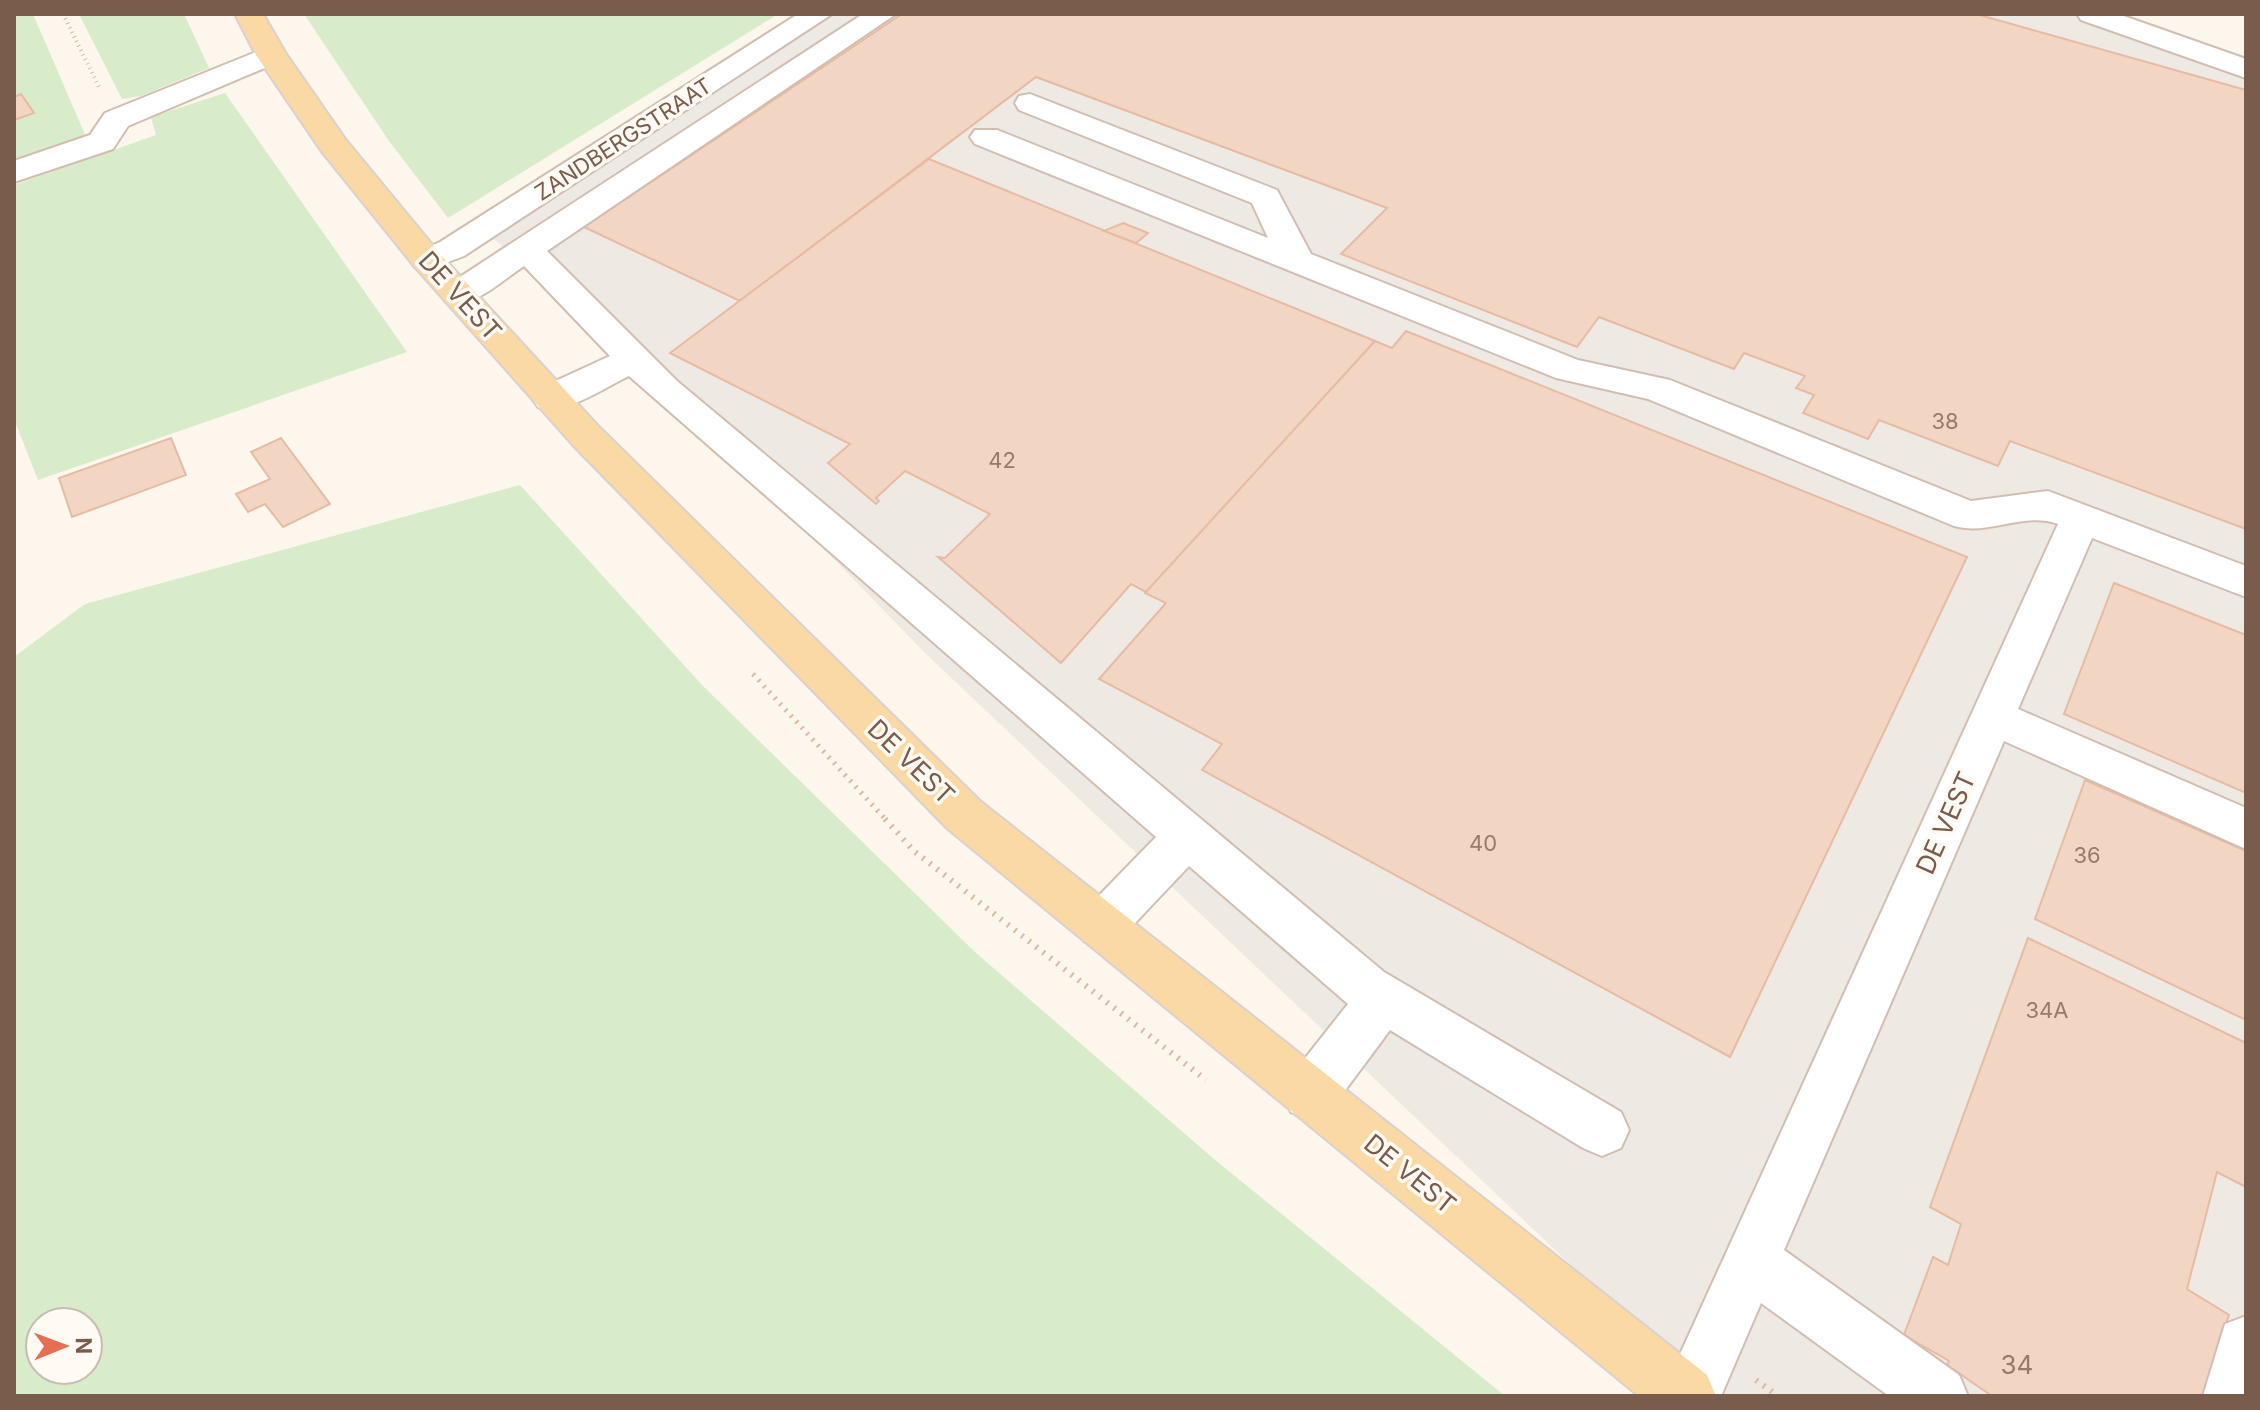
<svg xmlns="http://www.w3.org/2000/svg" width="2260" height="1410" font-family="Inter,sans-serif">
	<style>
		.industrial { fill: #efe9e4 }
		.green { fill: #d8ecc9; fill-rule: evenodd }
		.building { fill: #f3d5c3; stroke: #e6bba3; stroke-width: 2 }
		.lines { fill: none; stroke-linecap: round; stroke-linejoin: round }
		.minor-casing { stroke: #d1beb0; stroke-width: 4 }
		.major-casing { stroke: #dad1cd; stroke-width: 4 }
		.path-far2 { stroke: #d9b8a5; stroke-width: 4; stroke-dasharray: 1 4; stroke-linecap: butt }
		.path-far1 { stroke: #d9b8a5; stroke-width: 5; stroke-dasharray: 2 6; stroke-linecap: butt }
		.path { stroke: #d9b8a5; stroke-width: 6; stroke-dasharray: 2 7; stroke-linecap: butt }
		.minor { fill: #fff; fill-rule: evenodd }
		.major { fill: #fbd9a5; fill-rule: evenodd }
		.labels { text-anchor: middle; stroke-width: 7; stroke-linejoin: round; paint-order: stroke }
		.far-street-label { font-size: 22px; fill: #7a5c4d; stroke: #fffaf3 }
		.number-label { font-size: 22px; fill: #987a6a }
		.street-label { font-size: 26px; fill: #7a5c4d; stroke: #fffaf3 }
		.near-number-label { font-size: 26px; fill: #987a6a }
	</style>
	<rect width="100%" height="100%" fill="#fdf6ec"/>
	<polygon class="industrial" points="830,14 2088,14 2246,66 2246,1396 1721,1396 1666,1355 925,653 660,380 483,230"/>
	<g class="green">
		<polygon points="14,14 33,14 86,137 14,161"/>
		<polygon points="79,14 184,14 209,68 141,96 122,99"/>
		<polygon points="304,14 778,14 448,218 389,141"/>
		<polygon points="225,93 407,352 38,480 14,419 14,185 156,135 151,117"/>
		<path d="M 520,485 L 703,686 L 976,953 L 1214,1159 L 1505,1396 L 14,1396 L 14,657 L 85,604 ZM 88,1322 L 88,1370 L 40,1370 L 40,1322 Z"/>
	</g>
	<g class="building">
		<polygon points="902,14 1976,14 2246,90 2246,529 2010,441 1998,466 1879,420 1868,439 1803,413 1814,395 1796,388 1805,376 1744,353 1734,369 1599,317 1577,347 1341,254 1387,208 1036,77 740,301 584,227"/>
		<polygon points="21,94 34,113 14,120 14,97"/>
		<polygon points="929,159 1375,341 1148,593 1131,584 1061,663 938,557 945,558 990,514 905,471 876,498 879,501 876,504 828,463 850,444 670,353"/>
		<polygon points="1123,223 1148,233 1136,243 1104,231"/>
		<polygon points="1406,331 1967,557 1730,1057 1202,770 1222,744 1099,679 1166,603 1145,593 1375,341 1392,348"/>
		<polygon points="171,438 186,475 72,517 59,478"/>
		<polygon points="281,438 330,504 283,527 265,504 248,512 236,494 270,479 251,452"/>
		<polygon points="2114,583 2246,635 2246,793 2064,714"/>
		<polygon points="2085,780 2246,851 2246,1020 2035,919"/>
		<polygon points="2028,938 2246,1043 2246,1187 2217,1172 2187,1289 2229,1315 2221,1338 2213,1396 1992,1396 1947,1365 1949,1361 1904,1335 1933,1257 1948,1265 1961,1224 1930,1207"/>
	</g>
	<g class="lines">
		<defs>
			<g id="minor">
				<polygon points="798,14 832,14 464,256 427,270 415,267 410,260 415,253 440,242"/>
				<path d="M 863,14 L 896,14 L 547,251 L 677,381 L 1384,972 L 1621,1112 L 1629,1130 L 1621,1148 L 1602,1156 L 1583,1148 L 1390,1030 L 1329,1112 L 1310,1119 L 1291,1112 L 1284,1094 L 1291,1076 L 1348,1004 L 1189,866 L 1118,941 L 1101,947 L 1084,941 L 1077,926 L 1084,911 L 1156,837 L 629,376 C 603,388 567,415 538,407 L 532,398 L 538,389 L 610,356 L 524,266 C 501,281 474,309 446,302 L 441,294 L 446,286 Z"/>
				<polygon points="2077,14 2118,14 2246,59 2246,78 2081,20"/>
				<polygon points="271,46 281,49 286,55 281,61 128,126 113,149 14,182 14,161 90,135 105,113"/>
				<path d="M 1030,94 L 1277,190 L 1311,254 L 1578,360 L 1670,380 L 1971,501 L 2048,491 L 2246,566 L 2246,597 L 2092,538 L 2018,709 L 2246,808 L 2246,849 L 2004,741 L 1784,1250 L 1959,1375 L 1968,1396 L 1889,1396 L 1761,1303 L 1721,1396 L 1661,1396 L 2058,524 C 2025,511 1988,536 1954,526 L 1648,399 L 1556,378 L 975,144 L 970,137 L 975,130 L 997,130 L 1268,238 L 1252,203 L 1019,110 L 1015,103 L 1019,96 Z"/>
				<polygon points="2246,1316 2246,1396 2203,1396 2225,1324"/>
			</g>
			<polygon id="major" points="235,14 263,14 286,54 345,139 439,253 599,427 980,801 1707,1375 1716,1396 1639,1396 948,829 573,445 415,267 323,153 256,55"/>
		</defs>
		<use href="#minor" class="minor-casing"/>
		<use href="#major" class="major-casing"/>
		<polyline class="path-far2" points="63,14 99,87"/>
		<polyline class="path-far1" points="753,674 887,821"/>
		<g class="path">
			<polyline points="885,819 914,851 1206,1080"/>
			<polyline points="1756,1380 1778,1396"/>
		</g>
		<use href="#minor" class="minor"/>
		<use href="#major" class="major"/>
	</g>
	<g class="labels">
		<g class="far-street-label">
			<text transform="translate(623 139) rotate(-33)" y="8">ZANDBERGSTRAAT</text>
		</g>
		<g class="number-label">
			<text x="1945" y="429">38</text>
			<text x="1002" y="468">42</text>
			<text x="1483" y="851">40</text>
			<text x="2087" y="863">36</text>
			<text x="2047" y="1018">34A</text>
		</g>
		<g class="street-label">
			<text transform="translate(460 296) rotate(48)" y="9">DE VEST</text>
			<text transform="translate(911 762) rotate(44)" y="9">DE VEST</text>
			<text transform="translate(1946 823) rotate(-66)" y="9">DE VEST</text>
			<text transform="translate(1410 1174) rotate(39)" y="9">DE VEST</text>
		</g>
		<g class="near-number-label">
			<text x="2017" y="1374">34</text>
		</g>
	</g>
	<rect width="2260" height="1410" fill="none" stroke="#7a5c4d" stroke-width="32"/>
	<g transform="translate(64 1346) rotate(89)"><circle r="38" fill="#fffaf3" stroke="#cabbb1" stroke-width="2"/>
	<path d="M0-6L14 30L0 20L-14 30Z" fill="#e76f51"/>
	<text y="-12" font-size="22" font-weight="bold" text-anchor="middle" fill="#7a5c4d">N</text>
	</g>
</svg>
